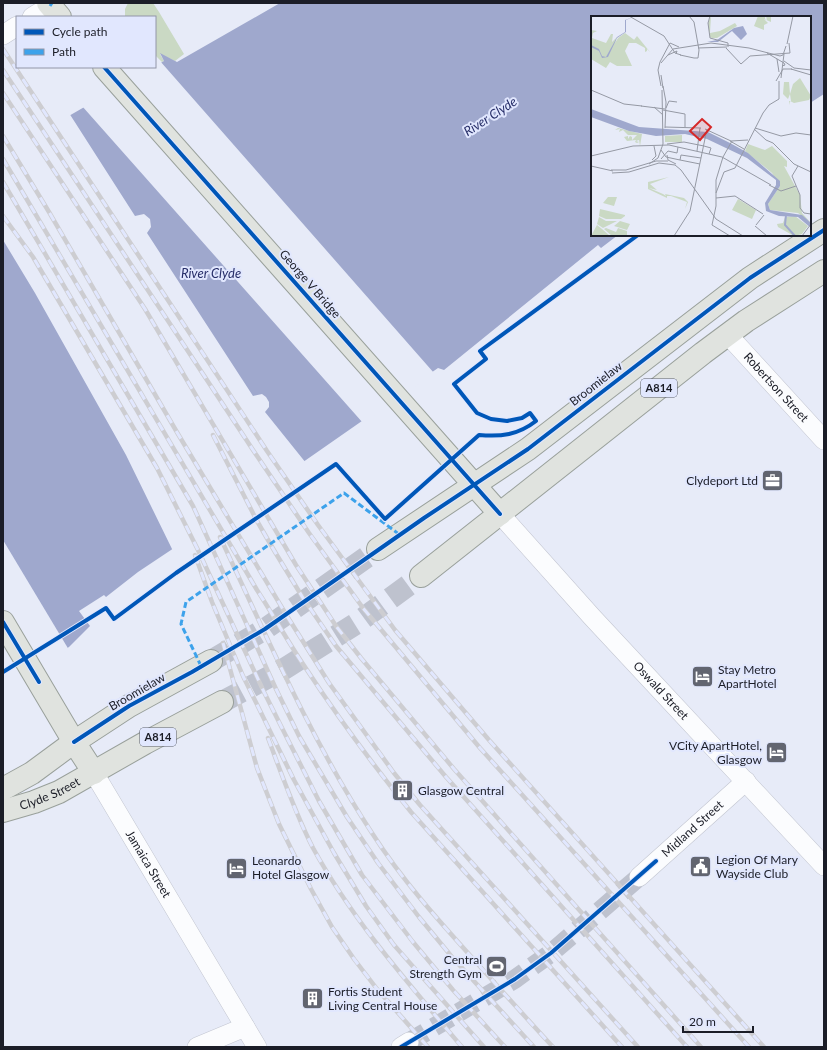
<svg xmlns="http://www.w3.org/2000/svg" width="827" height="1050" font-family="Lato,sans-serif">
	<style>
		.green { fill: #cad9c4 }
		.water { fill: #9fa8cd }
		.pier { fill: #e7ebf8 }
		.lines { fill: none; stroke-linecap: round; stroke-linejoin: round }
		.street-tunnel { stroke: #bec2ce; stroke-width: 19; stroke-dasharray: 19 10; stroke-linecap: butt }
		.primary-tunnel { stroke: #bec2ce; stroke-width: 22; stroke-dasharray: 22 11; stroke-linecap: butt }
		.street-casing { stroke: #c3c6d1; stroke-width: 20 }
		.primary-casing { stroke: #99a09b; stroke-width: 24 }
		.street { stroke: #fbfcfe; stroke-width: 19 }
		.primary { stroke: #e0e3df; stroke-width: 22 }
		.rail-casing { stroke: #cdcdd1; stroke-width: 4.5 }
		.rail { stroke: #e1e7fe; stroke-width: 3; stroke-dasharray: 9; stroke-linecap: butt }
		.quiet { stroke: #3da2eb; stroke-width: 3; stroke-dasharray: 6 3; stroke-linecap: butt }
		.cycleway-casing { stroke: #e1e7fe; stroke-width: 6 }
		.cycleway { stroke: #0057b8; stroke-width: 4 }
		.labels { text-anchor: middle; stroke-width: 4; stroke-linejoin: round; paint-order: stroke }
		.shield { fill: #e1e7fe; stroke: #565a68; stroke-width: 1 }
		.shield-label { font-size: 11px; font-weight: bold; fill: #1b1d27 }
		.street-label { font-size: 12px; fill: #1b1d27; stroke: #e1e7fe }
		.poi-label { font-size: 12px; fill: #1b1d27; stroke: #e1e7fe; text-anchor: start }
		.water-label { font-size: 13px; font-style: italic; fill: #262d68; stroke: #e1e7fe }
		.inset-river { fill: none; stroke: #9fa8cd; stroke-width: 2 }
		.inset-road { fill: none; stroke: #9599a4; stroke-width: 1 }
		.view { fill: #d62828; fill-opacity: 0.15; stroke: #d62828; stroke-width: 2 }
		.inset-edge { fill: none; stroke: #1b1d27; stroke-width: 2 }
	</style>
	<rect width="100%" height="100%" fill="#e7ebf8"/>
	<polygon class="green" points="128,3 153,3 159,12 184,54 175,61 160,54 164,61 162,62 155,55 155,17 125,17 125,9"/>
	<polygon class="water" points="280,3 824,3 824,94 810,103 810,17 592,17 592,235 618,235 601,248 598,245 444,370 438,368 306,460 138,572 106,597 104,595 79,611 90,626 69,647 3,687 3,154 164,61 160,53 177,62"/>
	<g class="pier">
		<polygon points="160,61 434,373 363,423 82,106 150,67 155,67 155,64"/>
		<polygon points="69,113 135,216 144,214 150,219 151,227 147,233 253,396 262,394 266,397 269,402 269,407 265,412 306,463 173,551 126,455 35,293 3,240 3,151"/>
		<polygon points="3,540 69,650 3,689"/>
	</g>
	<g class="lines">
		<polyline class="street-tunnel" points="409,1042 515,979 551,953 639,877"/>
		<g class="primary-tunnel">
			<polyline points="211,661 265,629 378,549"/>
			<polyline points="222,702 284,669 357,623 421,576"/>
		</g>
		<defs>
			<g id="street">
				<polyline points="32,17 50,6"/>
				<polyline points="3,35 17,26"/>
				<path id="s1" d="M 728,335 L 824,440"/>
				<path id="s2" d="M 500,514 L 592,617 L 824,866"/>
				<path id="s3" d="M 94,773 L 257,1047"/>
				<path id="s4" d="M 639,877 L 746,781"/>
				<polyline points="197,1047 245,1027"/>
				<polyline points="401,1047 409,1042"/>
			</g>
			<g id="primary">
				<polyline points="48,3 60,17"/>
				<polyline points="104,67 500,514"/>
				<polyline points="378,549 528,449 750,278 824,230"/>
				<polyline points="421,576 703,353 746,321 824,271"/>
				<polyline points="3,622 74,742 94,773"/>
				<polyline points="3,789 32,773 74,742 129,706 211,661"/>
				<path id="s5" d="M 3,811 L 34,802 L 59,792 L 145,743 L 222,702"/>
			</g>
		</defs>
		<use href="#street" class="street-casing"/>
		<use href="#primary" class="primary-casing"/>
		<use href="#street" class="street"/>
		<use href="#primary" class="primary"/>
		<defs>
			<g id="rail">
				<polyline points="3,49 267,451 318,525 395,630 489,740 764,1047"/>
				<polyline points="3,70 253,450 309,533 363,608 480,748 749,1047"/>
				<polyline points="3,93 145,309 296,565 336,626 361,658 454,769 701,1047"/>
				<polyline points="3,136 49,212 178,434 287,616 329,683 394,773 420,805 638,1047"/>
				<path d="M 3,159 L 257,590 C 274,616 289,644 307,670 C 339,719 374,766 411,812 L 622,1047"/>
				<polyline points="3,182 193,506 276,689 299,736 347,817 378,863 419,917 452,957 534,1047"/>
				<polyline points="3,216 33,257 157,468 198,550 264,692 285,734 319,801 362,875 413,942 453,990 505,1047"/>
				<polyline points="213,435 257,521 275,552 303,598 336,646 446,777 687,1047"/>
				<path d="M 220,537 C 267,637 311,740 372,833 C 402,880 439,921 476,962 C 502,991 527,1019 553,1047"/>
				<polyline points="195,555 212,602 243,676 294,780 334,853 366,906 394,945 484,1047"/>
				<polyline points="223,643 257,768 279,824 311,889 332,927 354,959 377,989 428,1047"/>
				<path d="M 268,738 C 282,775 295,813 313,848 C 353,921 409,984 462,1047"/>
			</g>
		</defs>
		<use href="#rail" class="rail-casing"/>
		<use href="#rail" class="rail"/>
		<g class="quiet">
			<polyline points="50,6 52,3"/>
			<polyline points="201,666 181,624 186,602 344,493 400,535"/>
		</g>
		<defs>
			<g id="cycleway">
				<polyline points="104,67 500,514"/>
				<polyline points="3,622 39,682"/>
				<path d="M 3,672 L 106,608 L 114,619 L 176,573 L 336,464 L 385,519 L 479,435 C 501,437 518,435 536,421 L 530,413 L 522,418 L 507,421 L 491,419 L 477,413 L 454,384 L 486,359 L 480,351 L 638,235"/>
				<polyline points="74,742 129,706 192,672 265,629 424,518 528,449 750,278 824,230"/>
				<polyline points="401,1047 515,979 551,953 656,861"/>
			</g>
		</defs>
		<use href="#cycleway" class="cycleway-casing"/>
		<use href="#cycleway" class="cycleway"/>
	</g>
	<defs>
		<symbol id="office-square" viewBox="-11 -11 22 22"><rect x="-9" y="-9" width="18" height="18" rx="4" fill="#626570" stroke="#e1e7fe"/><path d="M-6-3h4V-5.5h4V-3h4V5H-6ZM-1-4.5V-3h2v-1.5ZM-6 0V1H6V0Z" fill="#fff"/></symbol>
		<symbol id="hotel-square" viewBox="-11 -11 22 22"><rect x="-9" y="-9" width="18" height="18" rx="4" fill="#626570" stroke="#e1e7fe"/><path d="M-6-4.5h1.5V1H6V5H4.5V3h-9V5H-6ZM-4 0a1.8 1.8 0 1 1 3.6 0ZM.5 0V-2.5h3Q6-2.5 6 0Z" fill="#fff"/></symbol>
		<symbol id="building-square" viewBox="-11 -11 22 22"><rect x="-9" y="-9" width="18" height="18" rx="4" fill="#626570" stroke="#e1e7fe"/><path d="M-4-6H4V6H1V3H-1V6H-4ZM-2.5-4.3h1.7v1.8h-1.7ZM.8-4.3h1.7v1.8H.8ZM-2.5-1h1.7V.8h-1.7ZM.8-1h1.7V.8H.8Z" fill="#fff"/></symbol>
		<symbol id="civic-square" viewBox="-11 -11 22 22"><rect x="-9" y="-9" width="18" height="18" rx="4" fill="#626570" stroke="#e1e7fe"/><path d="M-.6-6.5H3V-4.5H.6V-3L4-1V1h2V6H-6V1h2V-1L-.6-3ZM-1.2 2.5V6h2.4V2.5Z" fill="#fff"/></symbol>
		<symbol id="stadium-square" viewBox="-11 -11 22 22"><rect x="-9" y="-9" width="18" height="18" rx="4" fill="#626570" stroke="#e1e7fe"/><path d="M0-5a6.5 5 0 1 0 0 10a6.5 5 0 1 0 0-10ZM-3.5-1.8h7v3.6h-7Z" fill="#fff"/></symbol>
	</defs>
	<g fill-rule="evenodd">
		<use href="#office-square" x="760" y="468" width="25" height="25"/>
		<use href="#hotel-square" x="690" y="664" width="25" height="25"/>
		<use href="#hotel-square" x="764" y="740" width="25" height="25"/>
		<use href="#building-square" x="390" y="778" width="25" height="25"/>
		<use href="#civic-square" x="688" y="854" width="25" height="25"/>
		<use href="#hotel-square" x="224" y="856" width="25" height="25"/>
		<use href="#stadium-square" x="484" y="954" width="25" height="25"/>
		<use href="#building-square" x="300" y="986" width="25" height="25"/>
	</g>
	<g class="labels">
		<g class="shield">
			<rect x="641" y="379" width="36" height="18" rx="3"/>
			<rect x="140" y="728" width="36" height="18" rx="3"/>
		</g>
		<g class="shield-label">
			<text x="659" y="392">A814</text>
			<text x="158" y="741">A814</text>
		</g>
		<g class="street-label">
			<text transform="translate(310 284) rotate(49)" y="4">George V Bridge</text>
			<text transform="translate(596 384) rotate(-38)" y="4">Broomielaw</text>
			<text dy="4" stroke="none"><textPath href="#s1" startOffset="71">Robertson Street</textPath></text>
			<text dy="4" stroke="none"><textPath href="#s2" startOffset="239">Oswald Street</textPath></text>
			<text transform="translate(137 692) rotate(-30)" y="4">Broomielaw</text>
			<text dy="4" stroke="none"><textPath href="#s5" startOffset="50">Clyde Street</textPath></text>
			<text dy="4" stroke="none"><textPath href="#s4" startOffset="72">Midland Street</textPath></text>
			<text dy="4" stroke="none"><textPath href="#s3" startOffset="106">Jamaica Street</textPath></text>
		</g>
		<g class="poi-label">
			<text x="758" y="485" text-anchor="end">Clydeport Ltd</text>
			<text x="718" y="674">Stay Metro<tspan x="718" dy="14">ApartHotel</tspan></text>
			<text x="762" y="750" text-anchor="end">VCity ApartHotel,<tspan x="762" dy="14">Glasgow</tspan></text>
			<text x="418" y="795">Glasgow Central</text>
			<text x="716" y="864">Legion Of Mary<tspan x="716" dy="14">Wayside Club</tspan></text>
			<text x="252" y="865">Leonardo<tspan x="252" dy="14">Hotel Glasgow</tspan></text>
			<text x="482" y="964" text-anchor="end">Central<tspan x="482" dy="14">Strength Gym</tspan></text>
			<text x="328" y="996">Fortis Student<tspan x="328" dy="14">Living Central House</tspan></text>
		</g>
		<g class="water-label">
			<text transform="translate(490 116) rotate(-33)" y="5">River Clyde</text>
			<text x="211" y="278">River Clyde</text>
		</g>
	</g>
	<g transform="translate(591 16)">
		<rect width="220" height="220" fill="#e7ebf8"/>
		<path d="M 120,0 L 119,17 L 129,15 L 144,7 L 146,10 L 126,22 L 121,22 L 119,21 L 117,7 ZM 167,0 L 174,0 L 174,3 L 176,4 L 175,0 L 180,0 L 180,6 L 173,3 L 177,7 L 173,9 L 173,14 L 163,10 ZM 0,14 L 6,15 L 2,17 L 1,22 L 15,27 L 20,18 L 22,18 L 21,26 L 26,21 L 24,27 L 27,22 L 34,17 L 50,29 L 43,24 L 46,20 L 59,36 L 56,33 L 56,35 L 54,36 L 54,32 L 45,27 L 38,27 L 34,35 L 41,50 L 26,50 L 19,46 L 15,52 L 0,43 ZM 209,62 L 220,80 L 218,84 L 203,87 L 199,85 L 198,89 L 198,85 L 200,85 L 199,78 L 197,83 L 192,78 L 193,66 L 198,66 L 199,78 L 202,68 ZM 27,112 L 51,118 L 49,130 L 48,124 L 45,125 L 48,126 L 46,127 L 44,126 L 45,124 L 36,125 L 33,121 L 37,120 L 37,123 L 39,120 L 41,121 L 41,124 L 46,119 L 37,119 L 32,114 L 28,116 L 29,113 L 24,114 ZM 91,119 L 91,126 L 74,126 L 74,120 ZM 157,128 L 174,134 L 181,130 L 196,145 L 196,151 L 193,150 L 209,179 L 211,197 L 220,207 L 207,197 L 179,194 L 177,188 L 189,170 L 181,157 L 154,135 ZM 78,161 L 59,168 L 66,174 L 58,172 L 72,178 L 75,180 L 74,178 L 93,182 L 97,186 L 94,193 L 96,186 L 80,180 L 76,180 L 76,182 L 57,173 L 57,166 ZM 17,181 L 26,181 L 23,190 L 12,187 ZM 147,183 L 165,194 L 161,203 L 141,194 ZM 9,193 L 34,199 L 34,200 L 30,203 L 15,203 L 8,200 ZM 204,200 L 217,210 L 211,218 L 203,220 L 187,211 L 186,208 L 192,207 L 194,201 ZM 8,201 L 15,205 L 26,205 L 12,212 L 6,208 ZM 29,205 L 39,208 L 36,214 L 23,210 ZM 6,209 L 11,213 L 19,220 L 0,220 ZM 15,212 L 25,216 L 27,212 L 36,215 L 36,220 L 21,220 L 13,213 Z" fill="#cad9c4"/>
		<path d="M 45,0 L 35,4 L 35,16 L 26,22 L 17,41 L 11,42 L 8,35 L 0,31 L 0,29 L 8,33 L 11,40 L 15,41 L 26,21 L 34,16 L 34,4 ZM 152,10 L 156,18 L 150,24 L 141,15 L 127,26 L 116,26 L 126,24 L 143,12 ZM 0,93 L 48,111 L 117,116 L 139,127 L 157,137 L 189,165 L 189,170 L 177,188 L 179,194 L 211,199 L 220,207 L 220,212 L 207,201 L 188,200 L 175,195 L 174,187 L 185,169 L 185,164 L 156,142 L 116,123 L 94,118 L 65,120 L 38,115 L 0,101 Z" fill="#9fa8cd"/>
		<path class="inset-river" d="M 195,199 L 194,209 L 204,220"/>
		<path class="inset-road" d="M 38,0 L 73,20 L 84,37 L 90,39M 98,0 L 103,6 L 108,34 L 107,42 L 103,42M 119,0 L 117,7 L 119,22 L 137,27 L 137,31M 196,28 L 202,0M 107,32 L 136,31M 135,32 L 150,48 L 159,40 L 199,37 L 198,27M 176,37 L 193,47 L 194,49 L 191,50M 77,39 L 86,35 L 85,38M 89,39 L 103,42M 186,43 L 188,56M 193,45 L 203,52 L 220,54M 70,47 L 82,33 L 120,27 L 158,32 L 189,40 L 192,39 L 195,30M 200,53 L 220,59M 67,54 L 69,46 L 79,27 L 88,31M 67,54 L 70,70M 70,59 L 72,72M 190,62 L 193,38M 185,65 L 192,53 L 201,53M 72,70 L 75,86 L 74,112M 0,74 L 33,88 L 51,90M 50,90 L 74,93M 63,91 L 72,99M 75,92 L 78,85 L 86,86M 72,94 L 94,98 L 94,111M 74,111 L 110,112M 164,112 L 190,120 L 205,117 L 220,119M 114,113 L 140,125 L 157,124M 163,113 L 175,124 L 182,127 L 203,148 L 220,156M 139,125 L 153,133M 76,128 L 93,126 L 113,130 L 120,132 L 118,138M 70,134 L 75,141 L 89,144M 106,135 L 109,112M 76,139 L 77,144 L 85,148M 0,140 L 42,130 L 78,129 L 131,141 L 180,169M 70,143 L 77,135 L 86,137 L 87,131M 61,144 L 65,140 L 63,130M 58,148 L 67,142 L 72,128 L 71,74M 109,148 L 89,144 L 90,139 L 110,142M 0,150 L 22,155M 207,150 L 201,160 L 209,179 L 209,192 L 213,197 L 220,198M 20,154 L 35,154 L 65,145 L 77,145M 21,157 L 38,156 L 68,147 L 84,149 L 90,154 L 125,203 L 152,220M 178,169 L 190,175 L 205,170M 125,177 L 133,156 L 144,152 L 172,97 L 178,89 L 188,83 L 188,65M 125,182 L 144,180 L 172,198M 165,209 L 173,199M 164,210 L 176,220M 83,220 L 99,195 L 116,113M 139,220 L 121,209 L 125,190 L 125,164 L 132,141 L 141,125M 211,220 L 220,208"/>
		<path class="view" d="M 111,103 L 120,111 L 109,124 L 99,115 Z"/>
		<rect width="220" height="220" class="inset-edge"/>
	</g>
	<rect width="827" height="1050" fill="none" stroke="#1b1d27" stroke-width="8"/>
	<rect x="16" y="16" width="140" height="52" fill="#e1e7fe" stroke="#9296a8"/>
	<rect x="24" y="29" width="20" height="6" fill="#0057b8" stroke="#9296a8"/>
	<text x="52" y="36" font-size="12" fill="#1b1d27">Cycle path</text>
	<rect x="24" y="49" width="20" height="6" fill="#3da2eb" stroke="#9296a8"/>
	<text x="52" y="56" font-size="12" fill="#1b1d27">Path</text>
	<path d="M683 1026v6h70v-6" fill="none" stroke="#1b1d27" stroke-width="2"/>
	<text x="689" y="1026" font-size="12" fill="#1b1d27" stroke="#e1e7fe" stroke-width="3" paint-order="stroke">20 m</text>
</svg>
